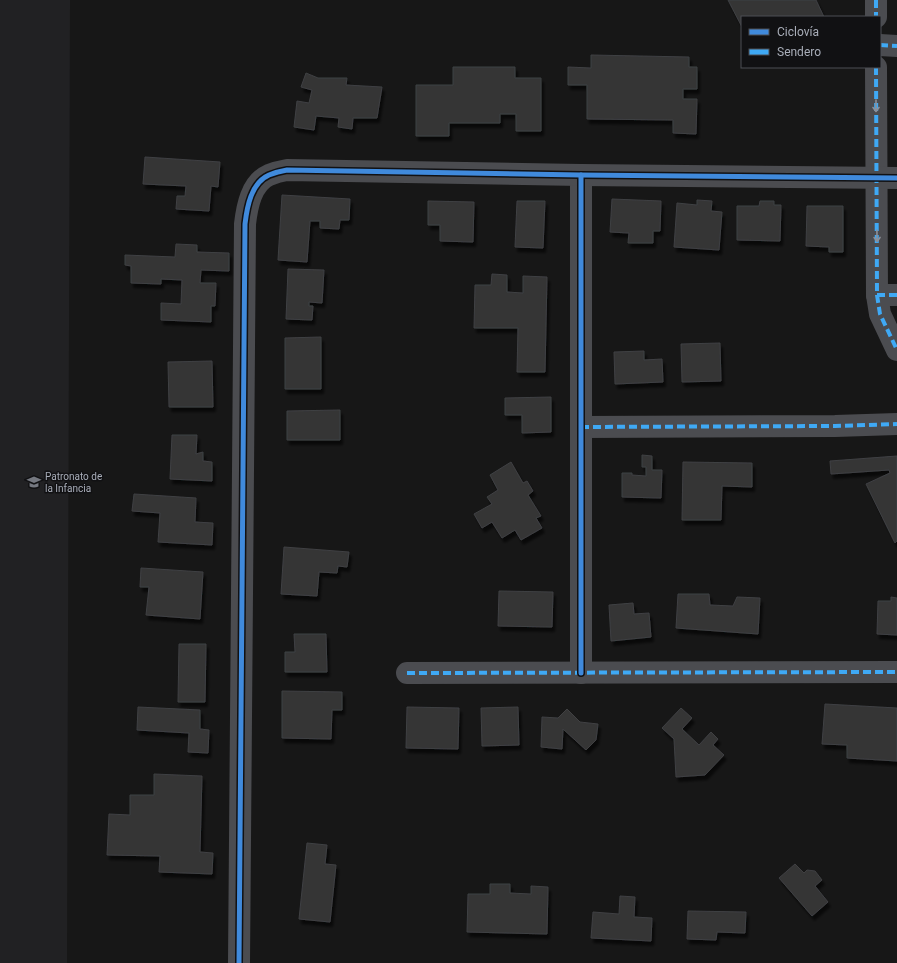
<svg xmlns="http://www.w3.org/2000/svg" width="897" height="963" font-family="Roboto,sans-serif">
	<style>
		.built { fill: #212123 }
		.building { fill: #353536; stroke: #3f4043; filter: url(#shadow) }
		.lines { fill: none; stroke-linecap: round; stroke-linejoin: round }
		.minor { stroke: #4b4c50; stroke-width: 22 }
		.quiet { stroke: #3fa9f5; stroke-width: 4; stroke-dasharray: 8 4; stroke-linecap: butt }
		.cycleway-casing { stroke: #111113; stroke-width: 8 }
		.cycleway { stroke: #408adc; stroke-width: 5 }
		.oneway { stroke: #8c9099 }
		.labels { text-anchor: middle; stroke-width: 3; stroke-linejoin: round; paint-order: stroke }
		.poi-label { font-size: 10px; fill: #a8adb8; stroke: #111113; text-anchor: start }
	</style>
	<defs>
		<filter id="shadow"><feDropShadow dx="2.5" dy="4.5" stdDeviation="1" flood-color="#0009"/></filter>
	</defs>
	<rect width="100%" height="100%" fill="#171717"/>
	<polygon class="built" points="0,0 70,0 67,963 0,963"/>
	<g class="building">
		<polygon points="728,0 816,0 824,17 742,17 742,27"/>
		<polygon points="591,55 689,57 689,67 697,67 697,89 683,89 683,99 697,99 696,134 673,133 673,120 587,119 587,85 568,85 568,67 591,68"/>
		<polygon points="453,67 515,67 515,78 541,78 541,131 516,131 516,114 500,114 500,123 449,123 449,136 416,136 416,85 453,85"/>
		<polygon points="306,73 318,78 347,78 346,85 382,87 377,118 353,118 352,129 338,127 339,118 316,116 314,130 294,127 297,101 309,103 312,90 301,87"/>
		<polygon points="145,157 220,162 218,187 211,186 209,211 176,209 177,196 185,196 186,186 143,184"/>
		<polygon points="282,195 350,199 349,220 340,220 339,229 320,228 320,221 310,221 307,262 278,260"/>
		<polygon points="612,199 661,201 660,231 653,231 653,243 628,243 629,233 610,232"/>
		<polygon points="697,200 712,201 711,211 722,212 719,250 674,247 677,203 697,205"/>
		<polygon points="428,201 474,202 473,242 440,241 440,225 428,225"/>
		<polygon points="517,201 545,201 543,248 515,247"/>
		<polygon points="760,201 774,201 774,205 781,205 780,241 737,240 737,206 759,206"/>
		<polygon points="807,206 843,206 843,252 829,252 829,247 806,246"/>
		<polygon points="176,244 197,245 197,252 229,253 229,271 201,270 200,283 216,283 215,306 211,306 211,322 161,320 161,303 181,304 182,280 161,279 161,284 131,283 131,266 125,265 125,255 175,257"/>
		<polygon points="288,269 324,270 322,303 309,302 309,306 313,306 312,320 286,319"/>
		<polygon points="492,274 507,275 507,292 523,293 523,276 547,277 545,372 517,372 518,328 474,328 475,285 491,285"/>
		<polygon points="321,337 321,389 285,389 285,338"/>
		<polygon points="720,343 721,381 682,382 681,344"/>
		<polygon points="644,351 644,360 662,359 663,382 615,384 614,352"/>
		<polygon points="212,361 213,407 169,407 168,362"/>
		<polygon points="551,397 551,432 522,433 522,415 505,415 505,398"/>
		<polygon points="340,410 340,440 287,440 287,411"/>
		<polygon points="172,435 197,435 196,454 203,452 203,461 212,462 212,481 170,479"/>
		<polygon points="642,455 652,456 652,470 662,470 661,498 622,497 622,473 632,473 632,475 646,476 646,467 642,467"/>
		<polygon points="897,456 897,541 895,543 866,484 890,473 889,470 831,474 830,461"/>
		<polygon points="511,462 523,483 527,481 533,491 528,495 541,516 536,518 542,528 521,540 515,530 502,538 492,522 482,528 474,514 492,504 487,497 498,490 490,475"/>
		<polygon points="683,462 752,463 752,487 722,486 721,520 682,520"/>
		<polygon points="134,494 196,498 195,522 213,523 212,545 158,542 160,513 132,511"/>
		<polygon points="284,547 349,552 347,567 338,566 337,573 319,572 317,596 281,594"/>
		<polygon points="141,568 203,572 200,619 146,615 149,587 140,587"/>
		<polygon points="499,591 553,592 552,627 498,626"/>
		<polygon points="678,594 709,594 710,605 733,606 737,597 760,598 758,634 676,628"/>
		<polygon points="891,597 897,598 897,635 877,634 878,601 891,601"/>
		<polygon points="633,603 634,614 649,613 651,637 611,641 609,605"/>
		<polygon points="294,634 326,634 327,672 285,672 285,652 295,652"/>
		<polygon points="179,644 206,644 205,702 178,702"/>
		<polygon points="282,691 342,692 342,710 332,710 331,739 282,738"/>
		<polygon points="825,704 897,708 897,761 847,758 847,745 822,744"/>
		<polygon points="138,707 200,710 200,729 209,730 208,753 188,752 189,733 137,730"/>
		<polygon points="407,707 459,708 458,749 406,748"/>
		<polygon points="518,707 519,745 482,746 481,708"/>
		<polygon points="681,708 692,718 682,729 699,745 711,732 718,739 713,745 724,755 705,775 676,777 674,739 662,728"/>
		<polygon points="567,709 580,722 598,724 596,740 586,750 563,729 562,749 541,747 542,717 558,718"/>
		<polygon points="154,774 202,776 200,852 213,853 212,874 159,872 160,856 107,855 109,814 130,815 130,795 154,795"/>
		<polygon points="307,843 327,845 325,864 336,865 330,922 299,919"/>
		<polygon points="795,864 804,873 807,870 815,871 822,880 815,886 828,902 812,916 779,878"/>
		<polygon points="490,884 510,884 510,893 531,894 531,886 548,887 547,934 467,932 468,894 490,894"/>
		<polygon points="620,896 635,897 634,917 652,918 651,941 591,938 593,912 619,914"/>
		<polygon points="688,911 746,912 745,933 717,932 716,940 687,939"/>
	</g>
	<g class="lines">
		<g class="minor">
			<polyline points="876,0 876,17"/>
			<polyline points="880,45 897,46"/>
			<polyline points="876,67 877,295 880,314 897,350"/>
			<polyline points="877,295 897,295"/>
			<polyline points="581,427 835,426 897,424"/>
			<polyline points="407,673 897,672"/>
			<polyline points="581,673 581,175"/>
			<path d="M 239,963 L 245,224 C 247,207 251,183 269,175 C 274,173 281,171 287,170 L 581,175 L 897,178"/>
		</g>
		<g class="quiet">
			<polyline points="876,0 876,17"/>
			<polyline points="880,45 897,46"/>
			<polyline points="876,67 877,295 880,314 897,350"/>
			<polyline points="877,295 897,295"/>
			<polyline points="581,427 835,426 897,424"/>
			<polyline points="407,673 897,672"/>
		</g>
		<defs>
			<g id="cycleway">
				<polyline points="581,673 581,175"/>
				<path d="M 239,963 L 245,224 C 247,207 251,183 269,175 C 274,173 281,171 287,170 L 581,175 L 897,178"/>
			</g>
		</defs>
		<use href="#cycleway" class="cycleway-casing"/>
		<use href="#cycleway" class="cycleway"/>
	</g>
	<defs><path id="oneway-shaft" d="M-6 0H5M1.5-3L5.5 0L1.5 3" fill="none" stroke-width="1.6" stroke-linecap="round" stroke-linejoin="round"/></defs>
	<g class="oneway">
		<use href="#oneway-shaft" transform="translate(876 106) rotate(90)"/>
		<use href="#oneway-shaft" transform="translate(877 236) rotate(89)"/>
	</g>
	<defs>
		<symbol id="school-bare" viewBox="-9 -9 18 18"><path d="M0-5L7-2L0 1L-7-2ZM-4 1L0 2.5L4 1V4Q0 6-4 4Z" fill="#757880" stroke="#111113" stroke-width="2.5" paint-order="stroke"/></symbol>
	</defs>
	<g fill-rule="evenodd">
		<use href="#school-bare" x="24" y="472" width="20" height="20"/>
	</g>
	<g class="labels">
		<g class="poi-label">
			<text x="45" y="480">Patronato de<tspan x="45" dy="12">la Infancia</tspan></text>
		</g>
	</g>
	<rect x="741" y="16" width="140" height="52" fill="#111113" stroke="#4d4f55"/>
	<rect x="749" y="29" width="20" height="6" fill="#408adc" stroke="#4d4f55"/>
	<text x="777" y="36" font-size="12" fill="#a8adb8">Ciclovía</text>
	<rect x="749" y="49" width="20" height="6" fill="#3fa9f5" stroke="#4d4f55"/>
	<text x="777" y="56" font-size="12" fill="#a8adb8">Sendero</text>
</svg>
